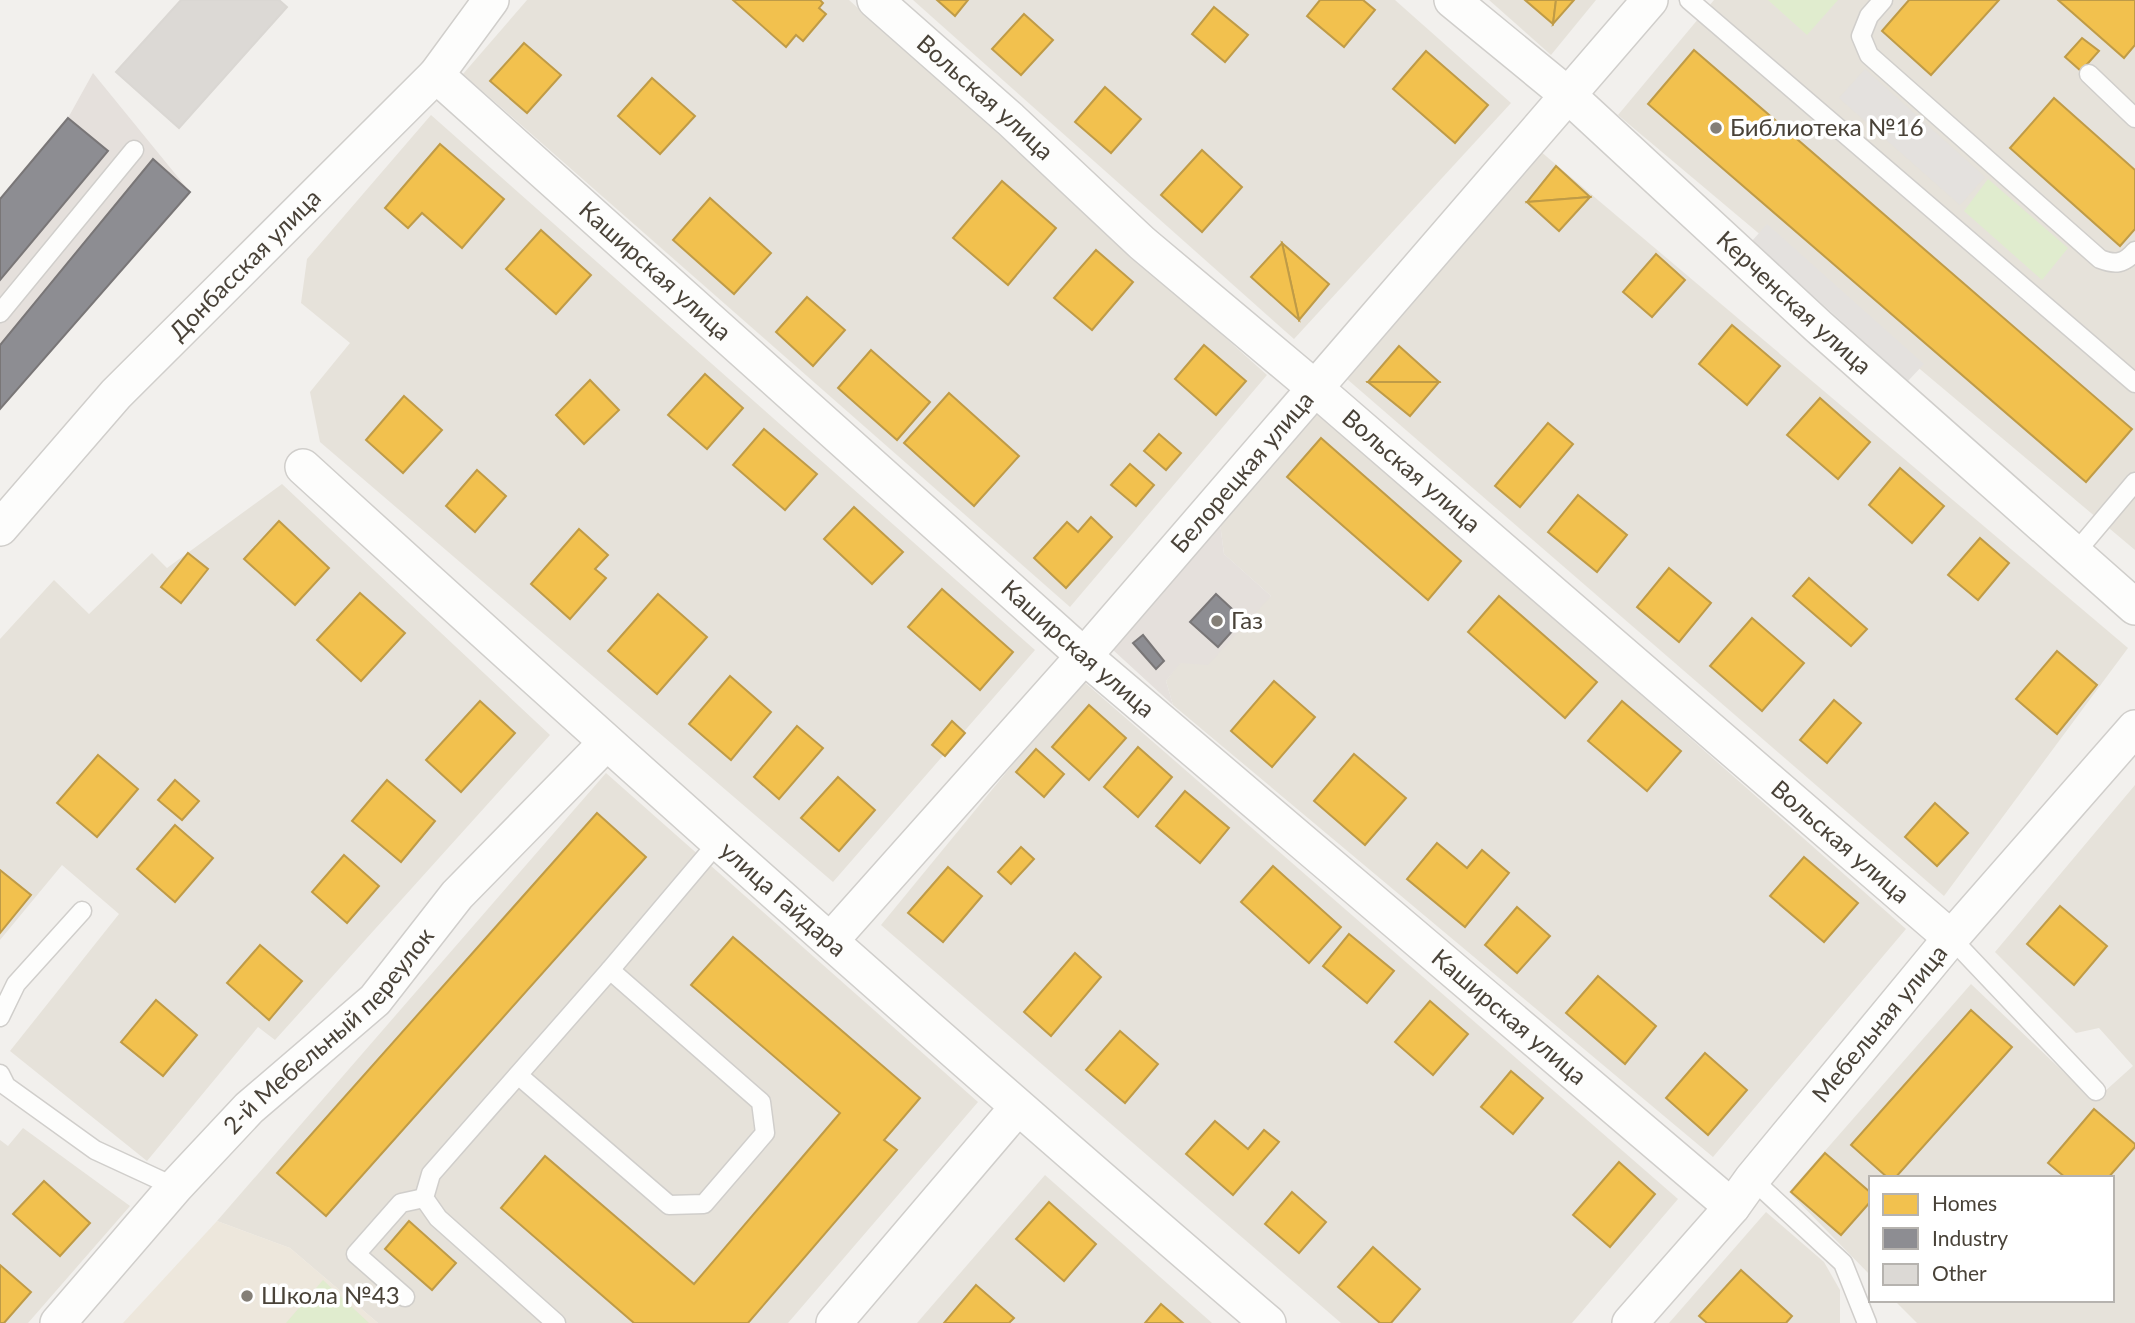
<svg xmlns="http://www.w3.org/2000/svg" width="2135" height="1323" font-family="Lato,sans-serif">
	<style>
		.residential { fill: #e6e2da }
		.industrial { fill: #e5e0dc }
		.education { fill: #ede7dc }
		.green { fill: #e0ecce }
		.parking { fill: #e4e1de }
		.homes { fill: #f2c14e; stroke: #bf9b47; stroke-width: 2 }
		.industry { fill: #8d8d92; stroke: #797677; stroke-width: 2 }
		.building { fill: #dcd9d5; stroke: #dad7d3; stroke-width: 2 }
		.lines { fill: none; stroke-linecap: round; stroke-linejoin: round }
		.lane-casing { stroke: #d0cecb; stroke-width: 21 }
		.street-casing { stroke: #d0cecb; stroke-width: 38 }
		.lane { stroke: #fdfdfc; stroke-width: 18 }
		.street { stroke: #fdfdfc; stroke-width: 35 }
		.poi-dot { fill: #847f77; stroke: #fff; stroke-width: 2.5 }
		.labels { text-anchor: middle; stroke-width: 7; stroke-linejoin: round; paint-order: stroke }
		.street-label { font-size: 24px; fill: #494238; stroke: #fff }
		.poi-label { font-size: 24px; fill: #494238; stroke: #fff; text-anchor: start }
	</style>
	<rect width="100%" height="100%" fill="#f2f0ed"/>
	<g class="residential">
		<polygon points="527,0 849,0 1267,375 1070,607 463,74"/>
		<polygon points="913,0 1395,0 1511,103 1294,339"/>
		<polygon points="1489,0 1596,0 1551,55"/>
		<polygon points="1714,0 2135,0 2135,550 1618,115"/>
		<polygon points="431,115 1035,650 833,882 320,442 310,392 350,343 301,303 307,259"/>
		<polygon points="1540,151 2128,648 1944,896 1347,379"/>
		<polygon points="1319,410 1906,929 1713,1157 1173,705 1166,681 1180,662 1271,596 1224,554 1220,523"/>
		<polygon points="282,484 550,735 275,1040 258,1027 147,1161 10,1051 119,914 62,865 0,940 0,639 54,580 89,614 152,553 167,568"/>
		<polygon points="1082,680 1678,1199 1572,1323 1341,1323 881,925"/>
		<polygon points="606,773 978,1102 788,1323 378,1323 290,1248 217,1221"/>
		<polygon points="2135,785 2135,1323 1917,1323 1894,1300 2112,1300 2112,1178 1871,1178 1871,1276 1789,1192 1971,984 2094,1101 2133,1066 2099,1028 2076,1033 1995,952"/>
		<polygon points="23,1128 130,1206 28,1323 0,1323 0,1140 8,1146"/>
		<polygon points="1045,1175 1212,1323 917,1323"/>
		<polygon points="1766,1212 1824,1262 1840,1290 1840,1323 1669,1323"/>
	</g>
	<g class="industrial">
		<polygon points="93,73 190,192 0,409 0,199 68,118"/>
		<polygon points="1220,523 1224,554 1271,596 1208,665 1180,663 1166,681 1173,705 1112,649"/>
	</g>
	<polygon class="education" points="217,1221 290,1248 378,1323 123,1323"/>
	<g class="green">
		<polygon points="1768,0 1838,0 1807,35"/>
		<polygon points="1988,179 2068,248 2042,280 1964,211"/>
		<polygon points="323,1280 369,1323 286,1323"/>
	</g>
	<g class="parking">
		<polygon points="1865,69 1985,177 1960,205 1839,98"/>
		<polygon points="1767,224 1924,364 1908,381 1752,241"/>
	</g>
	<g class="homes">
		<polygon points="733,0 820,0 823,3 819,8 826,14 803,41 796,35 786,47"/>
		<polygon points="937,0 968,0 955,16"/>
		<polygon points="1320,0 1363,0 1375,10 1344,47 1307,16"/>
		<polygon points="1525,0 1556,0 1553,24"/>
		<polygon points="1556,0 1574,0 1553,24"/>
		<polygon points="1909,0 1999,0 1931,75 1882,31"/>
		<polygon points="2058,0 2135,0 2135,45 2124,58"/>
		<polygon points="1214,7 1248,35 1225,62 1192,34"/>
		<polygon points="1024,14 1053,40 1021,75 992,49"/>
		<polygon points="2082,38 2099,51 2081,71 2065,57"/>
		<polygon points="524,43 561,75 527,113 490,81"/>
		<polygon points="1694,50 2132,429 2086,482 1648,104"/>
		<polygon points="1426,51 1488,105 1455,143 1393,89"/>
		<polygon points="652,78 695,116 660,154 618,116"/>
		<polygon points="1105,87 1141,119 1111,153 1075,122"/>
		<polygon points="2054,98 2135,170 2135,229 2120,246 2010,148"/>
		<polygon points="440,144 504,199 462,248 422,213 408,228 385,208"/>
		<polygon points="1202,150 1242,187 1202,232 1161,195"/>
		<polygon points="1556,166 1590,197 1527,202"/>
		<polygon points="1002,181 1056,228 1008,285 953,238"/>
		<polygon points="1590,197 1559,231 1527,202"/>
		<polygon points="710,198 771,253 734,294 673,240"/>
		<polygon points="541,230 591,275 556,314 506,269"/>
		<polygon points="1282,243 1329,284 1299,320"/>
		<polygon points="1282,243 1299,320 1251,277"/>
		<polygon points="1096,250 1133,282 1092,330 1054,298"/>
		<polygon points="1656,254 1685,280 1652,317 1623,292"/>
		<polygon points="807,297 845,330 813,366 776,332"/>
		<polygon points="1732,325 1780,366 1747,405 1699,364"/>
		<polygon points="1204,345 1246,381 1216,415 1175,379"/>
		<polygon points="1399,346 1439,382 1368,382"/>
		<polygon points="871,350 930,402 897,440 838,388"/>
		<polygon points="705,374 743,408 707,449 668,415"/>
		<polygon points="590,380 619,410 584,444 556,415"/>
		<polygon points="1368,382 1439,382 1410,416"/>
		<polygon points="949,393 1019,456 974,506 904,443"/>
		<polygon points="404,396 442,430 403,473 366,440"/>
		<polygon points="1820,398 1870,442 1838,479 1787,435"/>
		<polygon points="1548,423 1573,444 1520,507 1495,486"/>
		<polygon points="764,429 817,474 785,510 733,465"/>
		<polygon points="1159,434 1181,453 1166,470 1144,451"/>
		<polygon points="1321,438 1461,561 1428,600 1287,477"/>
		<polygon points="1130,464 1154,485 1136,506 1111,485"/>
		<polygon points="1900,468 1944,506 1912,543 1869,505"/>
		<polygon points="477,470 506,496 475,532 446,506"/>
		<polygon points="1578,495 1627,535 1597,572 1548,532"/>
		<polygon points="854,507 903,552 872,584 824,539"/>
		<polygon points="1091,517 1112,537 1066,588 1034,558 1067,522 1078,532"/>
		<polygon points="279,521 329,568 295,605 244,559"/>
		<polygon points="579,529 608,555 595,569 606,578 570,619 531,584"/>
		<polygon points="1980,538 2009,563 1978,600 1948,575"/>
		<polygon points="188,553 208,569 181,603 161,587"/>
		<polygon points="1669,568 1711,603 1679,642 1637,607"/>
		<polygon points="1809,578 1867,629 1851,646 1793,596"/>
		<polygon points="942,589 1013,652 980,690 908,627"/>
		<polygon points="360,593 405,633 361,681 317,640"/>
		<polygon points="658,594 707,637 657,694 608,651"/>
		<polygon points="1499,596 1597,682 1565,718 1468,632"/>
		<polygon points="1752,618 1804,663 1762,711 1710,666"/>
		<polygon points="2057,651 2097,685 2057,734 2016,699"/>
		<polygon points="730,676 771,712 731,760 689,724"/>
		<polygon points="1274,681 1315,717 1272,767 1231,731"/>
		<polygon points="1834,700 1861,723 1827,763 1800,740"/>
		<polygon points="480,701 515,733 461,792 426,760"/>
		<polygon points="1622,701 1681,751 1647,791 1588,741"/>
		<polygon points="1089,705 1126,738 1089,780 1052,747"/>
		<polygon points="952,721 965,733 945,756 932,745"/>
		<polygon points="797,726 823,748 779,799 754,777"/>
		<polygon points="1138,747 1172,777 1138,817 1104,787"/>
		<polygon points="1036,749 1064,774 1044,797 1016,772"/>
		<polygon points="1354,754 1406,798 1365,845 1314,801"/>
		<polygon points="98,755 138,789 97,837 57,803"/>
		<polygon points="838,777 875,810 839,851 801,818"/>
		<polygon points="175,780 199,801 182,820 158,800"/>
		<polygon points="387,780 435,821 401,862 352,821"/>
		<polygon points="1185,791 1229,828 1200,863 1156,826"/>
		<polygon points="1935,803 1968,833 1937,866 1905,837"/>
		<polygon points="597,813 646,857 326,1216 277,1173"/>
		<polygon points="175,825 213,858 175,902 137,869"/>
		<polygon points="1437,843 1467,868 1482,850 1509,873 1465,927 1407,879"/>
		<polygon points="1021,847 1034,859 1011,884 998,872"/>
		<polygon points="344,855 379,886 347,923 312,892"/>
		<polygon points="1804,857 1858,903 1824,942 1770,896"/>
		<polygon points="1273,866 1341,927 1309,963 1241,902"/>
		<polygon points="948,867 982,896 943,942 908,913"/>
		<polygon points="0,870 31,895 0,933"/>
		<polygon points="2060,906 2107,946 2074,985 2027,944"/>
		<polygon points="1517,907 1550,936 1517,973 1485,945"/>
		<polygon points="1349,934 1394,971 1367,1003 1323,966"/>
		<polygon points="733,937 920,1098 884,1140 897,1150 748,1323 634,1323 501,1208 545,1156 694,1284 840,1113 691,985"/>
		<polygon points="260,945 302,981 269,1020 227,983"/>
		<polygon points="1075,953 1101,977 1051,1036 1024,1012"/>
		<polygon points="1598,976 1656,1026 1625,1064 1566,1013"/>
		<polygon points="156,1000 197,1035 163,1076 121,1042"/>
		<polygon points="1430,1001 1468,1034 1433,1075 1395,1042"/>
		<polygon points="1971,1010 2012,1047 1895,1178 1888,1178 1851,1145"/>
		<polygon points="1120,1031 1158,1064 1125,1103 1086,1070"/>
		<polygon points="1705,1053 1747,1090 1708,1135 1666,1098"/>
		<polygon points="1511,1071 1543,1098 1513,1134 1481,1107"/>
		<polygon points="2094,1109 2135,1144 2135,1147 2108,1178 2066,1178 2048,1163"/>
		<polygon points="1215,1121 1248,1149 1264,1130 1279,1142 1233,1195 1186,1154"/>
		<polygon points="1825,1153 1871,1193 1871,1201 1841,1235 1791,1192"/>
		<polygon points="1619,1162 1655,1194 1610,1247 1573,1215"/>
		<polygon points="44,1181 90,1223 60,1256 13,1214"/>
		<polygon points="1292,1192 1326,1222 1299,1253 1265,1224"/>
		<polygon points="1049,1202 1096,1244 1064,1281 1016,1239"/>
		<polygon points="409,1221 456,1263 432,1290 385,1249"/>
		<polygon points="1373,1247 1420,1289 1391,1323 1380,1323 1338,1287"/>
		<polygon points="0,1265 31,1292 4,1323 0,1323"/>
		<polygon points="1741,1270 1792,1316 1786,1323 1707,1323 1699,1316"/>
		<polygon points="976,1285 1014,1318 1009,1323 944,1323"/>
		<polygon points="1161,1304 1183,1323 1145,1323"/>
	</g>
	<g class="industry">
		<polygon points="68,118 108,151 0,280 0,199"/>
		<polygon points="153,159 190,192 0,409 0,345"/>
		<polygon points="1216,594 1243,619 1218,647 1190,622"/>
		<polygon points="1143,635 1164,661 1156,669 1133,643"/>
	</g>
	<polygon class="building" points="181,0 279,0 287,7 179,128 116,72"/>
	<g class="lines">
		<defs>
			<g id="lane">
				<polyline points="1689,0 2135,383"/>
				<path d="M 1883,0 L 1869,16 L 1861,36 L 1869,55 L 2100,259 C 2115,265 2124,264 2135,251"/>
				<polyline points="2089,74 2135,118"/>
				<polyline points="0,313 134,150"/>
				<polyline points="2076,552 2135,482"/>
				<polyline points="1951,938 2096,1091"/>
				<polyline points="0,1017 16,984 82,911"/>
				<polyline points="0,1074 6,1086 95,1150 175,1187"/>
				<polyline points="518,1075 669,1205 704,1204 765,1133 761,1102 610,970"/>
				<polyline points="1752,1179 1843,1263 1867,1323"/>
				<polyline points="405,1297 356,1254 401,1203 424,1198"/>
				<polyline points="556,1323 438,1218 424,1198 431,1174 610,970 719,841"/>
			</g>
			<g id="street">
				<path id="s1" d="M 875,0 L 1010,119 L 1142,243 L 1316,389 L 1951,938"/>
				<path id="s2" d="M 1452,0 L 1569,96 L 1819,327 L 2135,607"/>
				<path id="s3" d="M 436,75 L 1084,656 L 1732,1207"/>
				<path id="s4" d="M 303,467 C 621,757 941,1043 1268,1323"/>
				<path id="s5" d="M 0,528 L 116,394 L 436,75 L 491,0"/>
				<path id="s6" d="M 831,940 L 1084,656 L 1650,0"/>
				<path id="s7" d="M 58,1323 L 175,1187 L 249,1108 L 375,1000 L 457,895 L 606,743"/>
				<polyline points="834,1323 1017,1108"/>
				<path id="s8" d="M 1630,1323 L 1732,1207 L 1752,1179 L 1951,938 L 2135,728"/>
			</g>
		</defs>
		<use href="#lane" class="lane-casing"/>
		<use href="#street" class="street-casing"/>
		<use href="#lane" class="lane"/>
		<use href="#street" class="street"/>
	</g>
	<g class="poi-dot">
		<circle cx="1716" cy="128" r="7"/>
		<circle cx="1217" cy="621" r="7"/>
		<circle cx="247" cy="1296" r="7"/>
	</g>
	<g class="labels">
		<g class="street-label">
			<text dy="8" stroke="none"><textPath href="#s1" startOffset="147">Вольская улица</textPath></text>
			<text dy="8" stroke="none"><textPath href="#s5" startOffset="360">Донбасская улица</textPath></text>
			<text dy="8" stroke="none"><textPath href="#s3" startOffset="294">Каширская улица</textPath></text>
			<text dy="8" stroke="none"><textPath href="#s2" startOffset="457">Керченская улица</textPath></text>
			<text dy="8" stroke="none"><textPath href="#s1" startOffset="714">Вольская улица</textPath></text>
			<text dy="8" stroke="none"><textPath href="#s6" startOffset="623">Белорецкая улица</textPath></text>
			<text dy="8" stroke="none"><textPath href="#s3" startOffset="861">Каширская улица</textPath></text>
			<text dy="8" stroke="none"><textPath href="#s1" startOffset="1281">Вольская улица</textPath></text>
			<text dy="8" stroke="none"><textPath href="#s4" startOffset="646">улица Гайдара</textPath></text>
			<text dy="8" stroke="none"><textPath href="#s3" startOffset="1428">Каширская улица</textPath></text>
			<text dy="8" stroke="none"><textPath href="#s8" startOffset="390">Мебельная улица</textPath></text>
			<text dy="8" stroke="none"><textPath href="#s7" startOffset="399">2-й Мебельный переулок</textPath></text>
		</g>
		<g class="poi-label">
			<text x="1730" y="136">Библиотека №16</text>
			<text x="1231" y="629">Газ</text>
			<text x="261" y="1304">Школа №43</text>
		</g>
	</g>
	<rect x="1869" y="1176" width="245" height="126" fill="#ffffff" stroke="#b6b3af" stroke-width="2"/>
	<rect x="1883" y="1194" width="35" height="21" fill="#f2c14e" stroke="#b6b3af" stroke-width="2"/>
	<text x="1932" y="1211" font-size="21" fill="#494238">Homes</text>
	<rect x="1883" y="1228" width="35" height="21" fill="#8d8d92" stroke="#b6b3af" stroke-width="2"/>
	<text x="1932" y="1246" font-size="21" fill="#494238">Industry</text>
	<rect x="1883" y="1264" width="35" height="21" fill="#dcd9d5" stroke="#b6b3af" stroke-width="2"/>
	<text x="1932" y="1281" font-size="21" fill="#494238">Other</text>
</svg>
